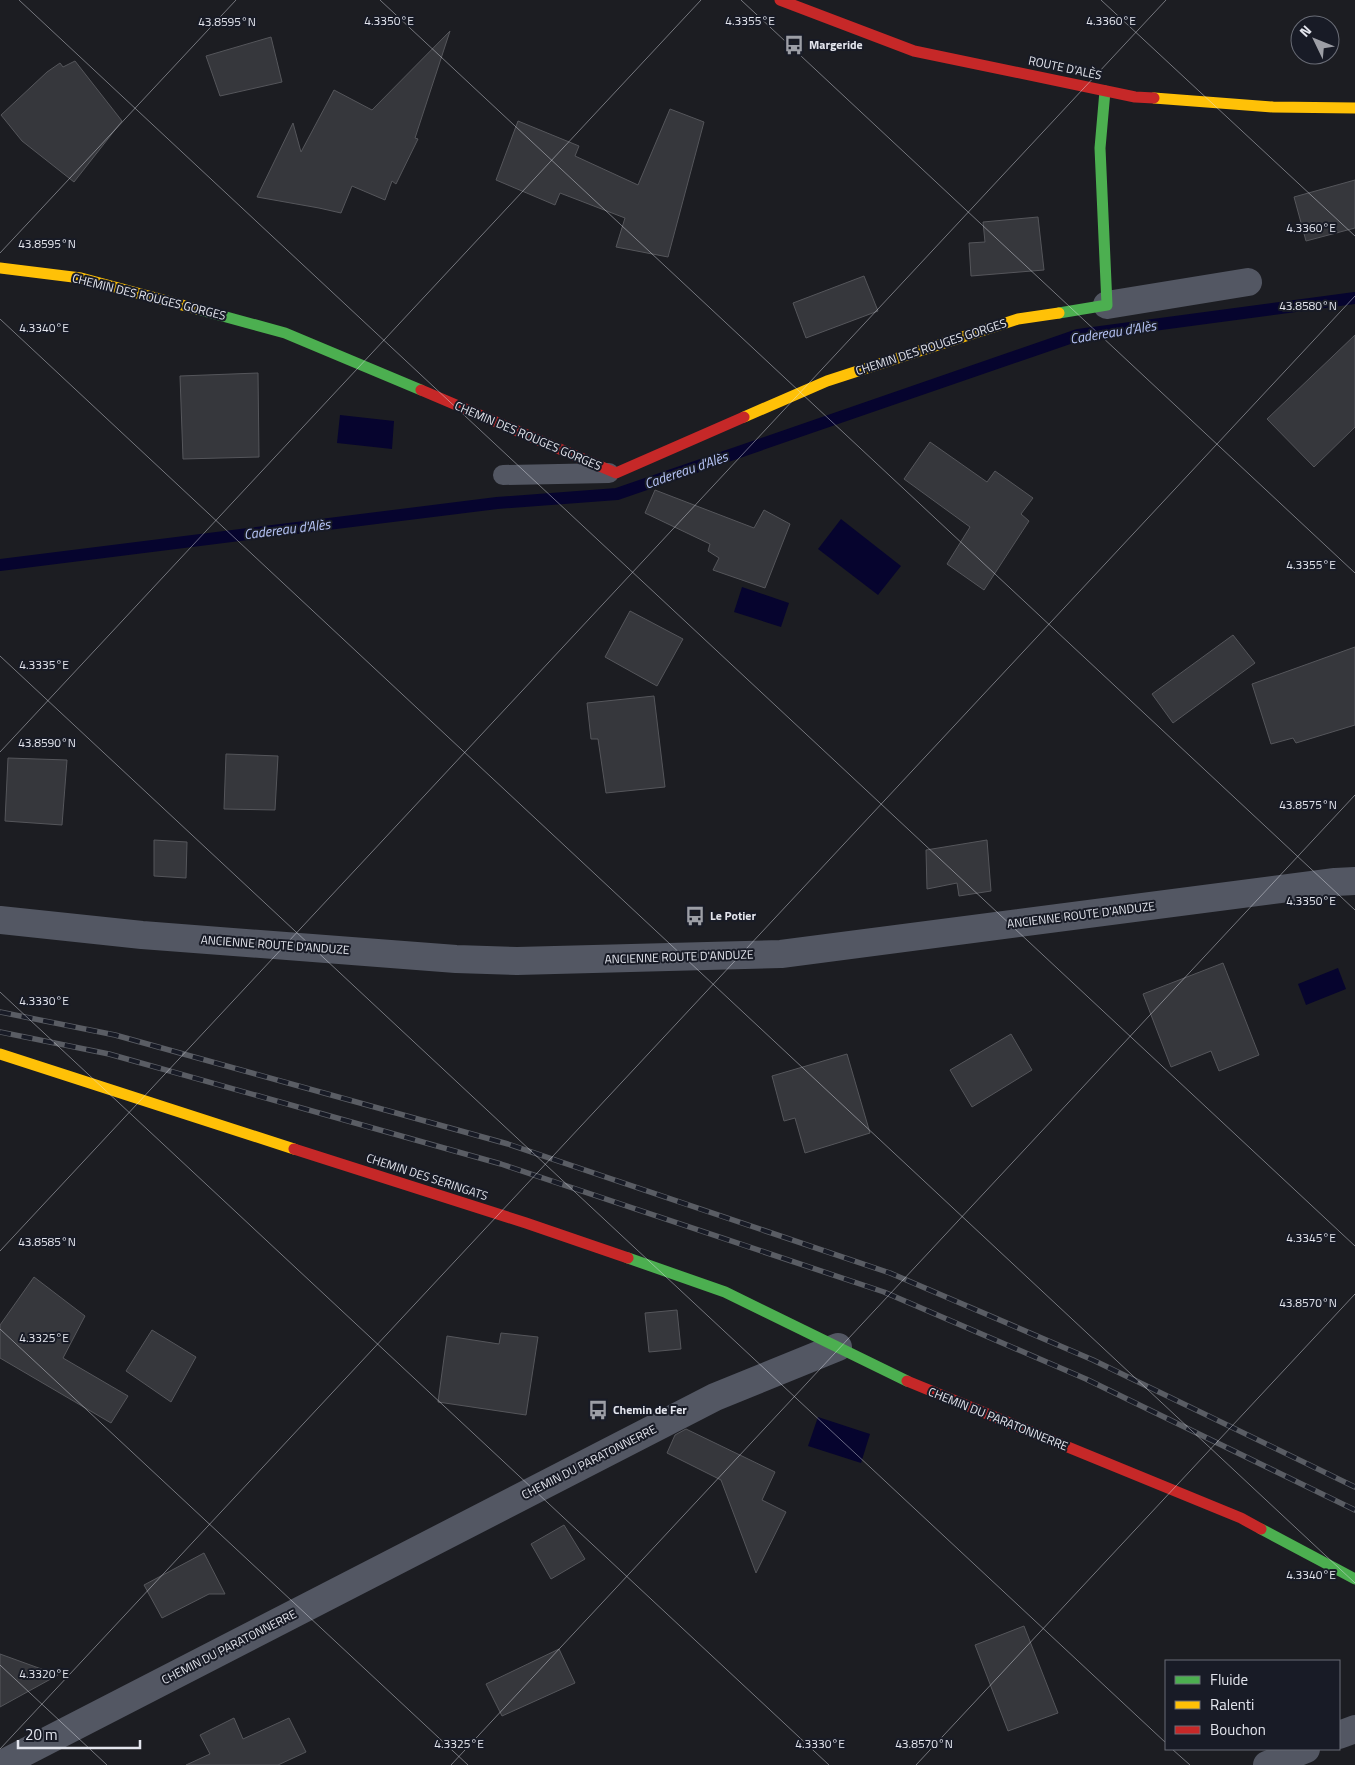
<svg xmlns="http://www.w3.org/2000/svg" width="1355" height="1765" font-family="'Titillium Web',sans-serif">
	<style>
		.water { fill: #06042e }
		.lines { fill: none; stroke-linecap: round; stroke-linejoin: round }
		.stream { stroke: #06042e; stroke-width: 12 }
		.building { fill: #36373c; stroke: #55565b }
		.lane { stroke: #535763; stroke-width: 20 }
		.street { stroke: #535763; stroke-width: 28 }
		.fast { stroke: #4caf50; stroke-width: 11 }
		.slow { stroke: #ffc107; stroke-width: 11 }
		.jam { stroke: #c62828; stroke-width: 11 }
		.rail-casing { stroke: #5a5d64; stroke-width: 5.5 }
		.rail { stroke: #181b26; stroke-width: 4; stroke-dasharray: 11; stroke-linecap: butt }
		.ticks { fill: none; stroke: #e3e5ed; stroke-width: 1; stroke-opacity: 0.45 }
		.labels { text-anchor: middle; stroke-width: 4; stroke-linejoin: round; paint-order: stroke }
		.poi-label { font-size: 12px; font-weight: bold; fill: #e3e5ed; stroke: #181b26; text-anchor: start }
		.street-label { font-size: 12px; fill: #e3e5ed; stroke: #181b26 }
		.water-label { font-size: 14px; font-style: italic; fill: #b6c4f6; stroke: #181b26 }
		.ticks-label { font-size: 12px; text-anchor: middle; fill: #e3e5ed; stroke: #181b26; stroke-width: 4; stroke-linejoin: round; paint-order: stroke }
	</style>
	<rect width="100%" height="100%" fill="#1c1d22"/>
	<g class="water">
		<polygon points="340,415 394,421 392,449 337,443"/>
		<polygon points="841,519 901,566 878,595 818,549"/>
		<polygon points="742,587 789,603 781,627 734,612"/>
		<polygon points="1338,968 1346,989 1306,1005 1298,984"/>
		<polygon points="818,1417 870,1434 861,1463 808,1446"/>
	</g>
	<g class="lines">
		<polyline class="stream" points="0,565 497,503 617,494 1078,335 1355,298"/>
	</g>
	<g class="building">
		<polygon points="450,31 415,138 418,139 396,184 392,181 385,200 352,186 341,213 319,208 257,197 293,123 301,152 334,90 372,110"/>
		<polygon points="271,37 282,82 220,96 206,56"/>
		<polygon points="75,61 122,121 74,182 22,141 1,115 47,72 60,63 63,67"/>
		<polygon points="670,109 704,122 668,257 616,247 625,218 560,193 555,205 496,180 518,121 579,146 575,156 638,185"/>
		<polygon points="1355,180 1355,228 1306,241 1294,197"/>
		<polygon points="1038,217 1044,270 971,276 969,243 985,242 983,222"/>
		<polygon points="864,276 878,311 806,338 793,303"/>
		<polygon points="1355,335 1355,427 1314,467 1267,419"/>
		<polygon points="258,373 259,457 183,459 180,376"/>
		<polygon points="930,442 987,482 995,471 1033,498 1021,514 1029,521 984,590 947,564 970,527 904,479"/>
		<polygon points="655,490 754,528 764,510 790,524 765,588 713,570 719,558 708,551 710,544 645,513"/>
		<polygon points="630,611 683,639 657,686 605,657"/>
		<polygon points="1233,635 1255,663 1173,723 1152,694"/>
		<polygon points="1355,647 1355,725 1296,743 1293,738 1271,744 1252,684"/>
		<polygon points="654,696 665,787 606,793 598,739 591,739 587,703"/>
		<polygon points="226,754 278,756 275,810 224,809"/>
		<polygon points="8,758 67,760 62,825 5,821"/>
		<polygon points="154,840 187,842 186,878 154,876"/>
		<polygon points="987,840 991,891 959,896 957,883 927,889 926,850"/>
		<polygon points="1223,963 1259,1055 1219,1071 1211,1051 1171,1067 1143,994"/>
		<polygon points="1011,1034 1032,1070 972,1107 950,1070"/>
		<polygon points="847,1054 870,1133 805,1153 795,1118 784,1121 772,1076"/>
		<polygon points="34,1277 85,1316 63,1358 128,1396 111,1423 0,1358 0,1325"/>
		<polygon points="677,1310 681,1349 649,1352 645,1313"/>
		<polygon points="152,1330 196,1357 171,1402 126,1371"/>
		<polygon points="501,1333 538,1337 526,1415 438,1402 447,1336 499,1344"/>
		<polygon points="686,1429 775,1472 762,1500 786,1512 756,1573 721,1480 667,1453 675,1435"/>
		<polygon points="564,1525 585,1559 551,1579 531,1544"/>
		<polygon points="204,1553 225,1594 209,1594 162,1618 144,1585"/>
		<polygon points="1024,1626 1058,1713 1008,1731 975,1645"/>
		<polygon points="559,1649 575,1683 502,1716 486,1684"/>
		<polygon points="0,1654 58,1675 0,1707"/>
		<polygon points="234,1718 243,1739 289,1718 306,1752 278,1765 186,1765 210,1754 200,1735"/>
	</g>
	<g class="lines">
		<polyline class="lane" points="503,475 609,473"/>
		<g class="street">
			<polyline points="1107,305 1248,282"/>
			<polyline points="0,920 142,935 456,959 517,961 781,954 1335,882 1355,881"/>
			<polyline points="1339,1735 1355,1729"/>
			<polyline points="0,1765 715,1397 838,1347"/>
			<polyline points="1267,1765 1306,1749"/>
		</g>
		<g class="fast">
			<polyline points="197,309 285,333 421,390"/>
			<polyline points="1059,313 1107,305 1100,148 1105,91"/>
			<polyline points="628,1258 725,1292 907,1381"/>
			<polyline points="1261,1529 1355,1579"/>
		</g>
		<g class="slow">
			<polyline points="1154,98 1273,107 1355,108"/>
			<polyline points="0,268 81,278 197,309"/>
			<polyline points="744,417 827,381 1018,319 1059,313"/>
			<polyline points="0,1054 294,1149"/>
		</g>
		<g class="jam">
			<polyline points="780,0 914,51 1135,97 1154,98"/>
			<polyline points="421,390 616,473 744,417"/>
			<polyline points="294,1149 526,1223 628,1258"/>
			<polyline points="907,1381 1241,1518 1261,1529"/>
		</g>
		<defs>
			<g id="rail">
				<polyline points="0,1012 115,1035 508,1144 890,1273 1093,1360 1355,1487"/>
				<polyline points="0,1032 109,1054 501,1164 884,1292 1086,1379 1355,1510"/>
			</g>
		</defs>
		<use href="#rail" class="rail-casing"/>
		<use href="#rail" class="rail"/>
	</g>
	<path class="ticks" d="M 19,0 L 1355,1246M 380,0 L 1355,910M 741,0 L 1355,573M 1101,0 L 1355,236M 0,253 L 236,0M 0,319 L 1355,1583M 0,656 L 1166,1743M 0,752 L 701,0M 0,992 L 829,1765M 0,1251 L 1166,0M 0,1329 L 468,1765M 0,1665 L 107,1765M 0,1749 L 1355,296M 1172,1749 L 1190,1765M 451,1765 L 1355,795M 916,1765 L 1355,1294"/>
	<defs>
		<symbol id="bus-bare" viewBox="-9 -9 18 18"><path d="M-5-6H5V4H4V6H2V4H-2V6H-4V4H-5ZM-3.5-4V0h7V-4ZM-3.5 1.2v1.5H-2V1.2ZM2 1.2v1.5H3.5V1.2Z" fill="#9d9fa6" stroke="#181b26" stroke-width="2.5" paint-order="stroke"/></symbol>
	</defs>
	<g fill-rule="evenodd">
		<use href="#bus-bare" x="780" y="31" width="28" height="28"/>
		<use href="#bus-bare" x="681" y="902" width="28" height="28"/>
		<use href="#bus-bare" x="584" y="1396" width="28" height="28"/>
	</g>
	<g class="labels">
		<g class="poi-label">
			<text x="809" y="49">Margeride</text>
			<text x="710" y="920">Le Potier</text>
			<text x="613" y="1414">Chemin de Fer</text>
		</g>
		<g class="street-label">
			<text transform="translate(1065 68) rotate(12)" y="4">ROUTE D'ALÈS</text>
			<text transform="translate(149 297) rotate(14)" y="4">CHEMIN DES ROUGES GORGES</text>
			<text transform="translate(931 347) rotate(-18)" y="4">CHEMIN DES ROUGES GORGES</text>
			<text transform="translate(528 436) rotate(23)" y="4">CHEMIN DES ROUGES GORGES</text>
			<text transform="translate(1081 915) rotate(-7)" y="4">ANCIENNE ROUTE D'ANDUZE</text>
			<text transform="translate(275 945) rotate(4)" y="4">ANCIENNE ROUTE D'ANDUZE</text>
			<text transform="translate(679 957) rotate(-2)" y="4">ANCIENNE ROUTE D'ANDUZE</text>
			<text transform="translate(427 1177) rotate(18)" y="4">CHEMIN DES SERINGATS</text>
			<text transform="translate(998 1419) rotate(22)" y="4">CHEMIN DU PARATONNERRE</text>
			<text transform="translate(589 1462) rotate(-27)" y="4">CHEMIN DU PARATONNERRE</text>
			<text transform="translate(229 1647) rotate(-27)" y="4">CHEMIN DU PARATONNERRE</text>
		</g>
		<g class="water-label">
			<text transform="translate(1113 332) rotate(-9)" y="5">Cadereau d'Alès</text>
			<text transform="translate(686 470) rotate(-19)" y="5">Cadereau d'Alès</text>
			<text transform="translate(287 529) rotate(-7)" y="5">Cadereau d'Alès</text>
		</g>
	</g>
	<g class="ticks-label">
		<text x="389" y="25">4.3350°E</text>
		<text x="750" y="25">4.3355°E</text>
		<text x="1111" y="25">4.3360°E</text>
		<text x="227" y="26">43.8595°N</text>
		<text x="1311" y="232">4.3360°E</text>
		<text x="47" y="248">43.8595°N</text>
		<text x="1308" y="310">43.8580°N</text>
		<text x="44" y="332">4.3340°E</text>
		<text x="1311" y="569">4.3355°E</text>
		<text x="44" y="669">4.3335°E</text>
		<text x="47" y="747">43.8590°N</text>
		<text x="1308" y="809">43.8575°N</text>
		<text x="1311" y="905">4.3350°E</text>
		<text x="44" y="1005">4.3330°E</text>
		<text x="1311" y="1242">4.3345°E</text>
		<text x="47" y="1246">43.8585°N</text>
		<text x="1308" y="1307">43.8570°N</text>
		<text x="44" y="1342">4.3325°E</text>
		<text x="1311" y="1579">4.3340°E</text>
		<text x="44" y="1678">4.3320°E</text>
		<text x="924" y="1748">43.8570°N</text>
		<text x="459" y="1748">4.3325°E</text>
		<text x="820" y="1748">4.3330°E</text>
	</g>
	<rect x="1165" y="1660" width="175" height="90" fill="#181b26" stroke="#696c76"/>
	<rect x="1175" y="1676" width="25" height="8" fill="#4caf50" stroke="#696c76"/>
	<text x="1210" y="1685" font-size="15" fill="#e3e5ed">Fluide</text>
	<rect x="1175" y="1701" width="25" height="8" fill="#ffc107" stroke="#696c76"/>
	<text x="1210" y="1710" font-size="15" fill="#e3e5ed">Ralenti</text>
	<rect x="1175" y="1726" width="25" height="8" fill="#c62828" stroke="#696c76"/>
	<text x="1210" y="1735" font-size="15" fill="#e3e5ed">Bouchon</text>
	<g transform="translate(1315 40) rotate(313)"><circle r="24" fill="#181b26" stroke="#696c76"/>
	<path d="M0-4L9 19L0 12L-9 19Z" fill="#9d9fa6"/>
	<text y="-8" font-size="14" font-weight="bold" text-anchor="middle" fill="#e3e5ed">N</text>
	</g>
	<path d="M18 1740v8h122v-8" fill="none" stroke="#e3e5ed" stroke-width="2.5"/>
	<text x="25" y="1740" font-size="15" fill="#e3e5ed" stroke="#181b26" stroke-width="4" paint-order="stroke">20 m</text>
</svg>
